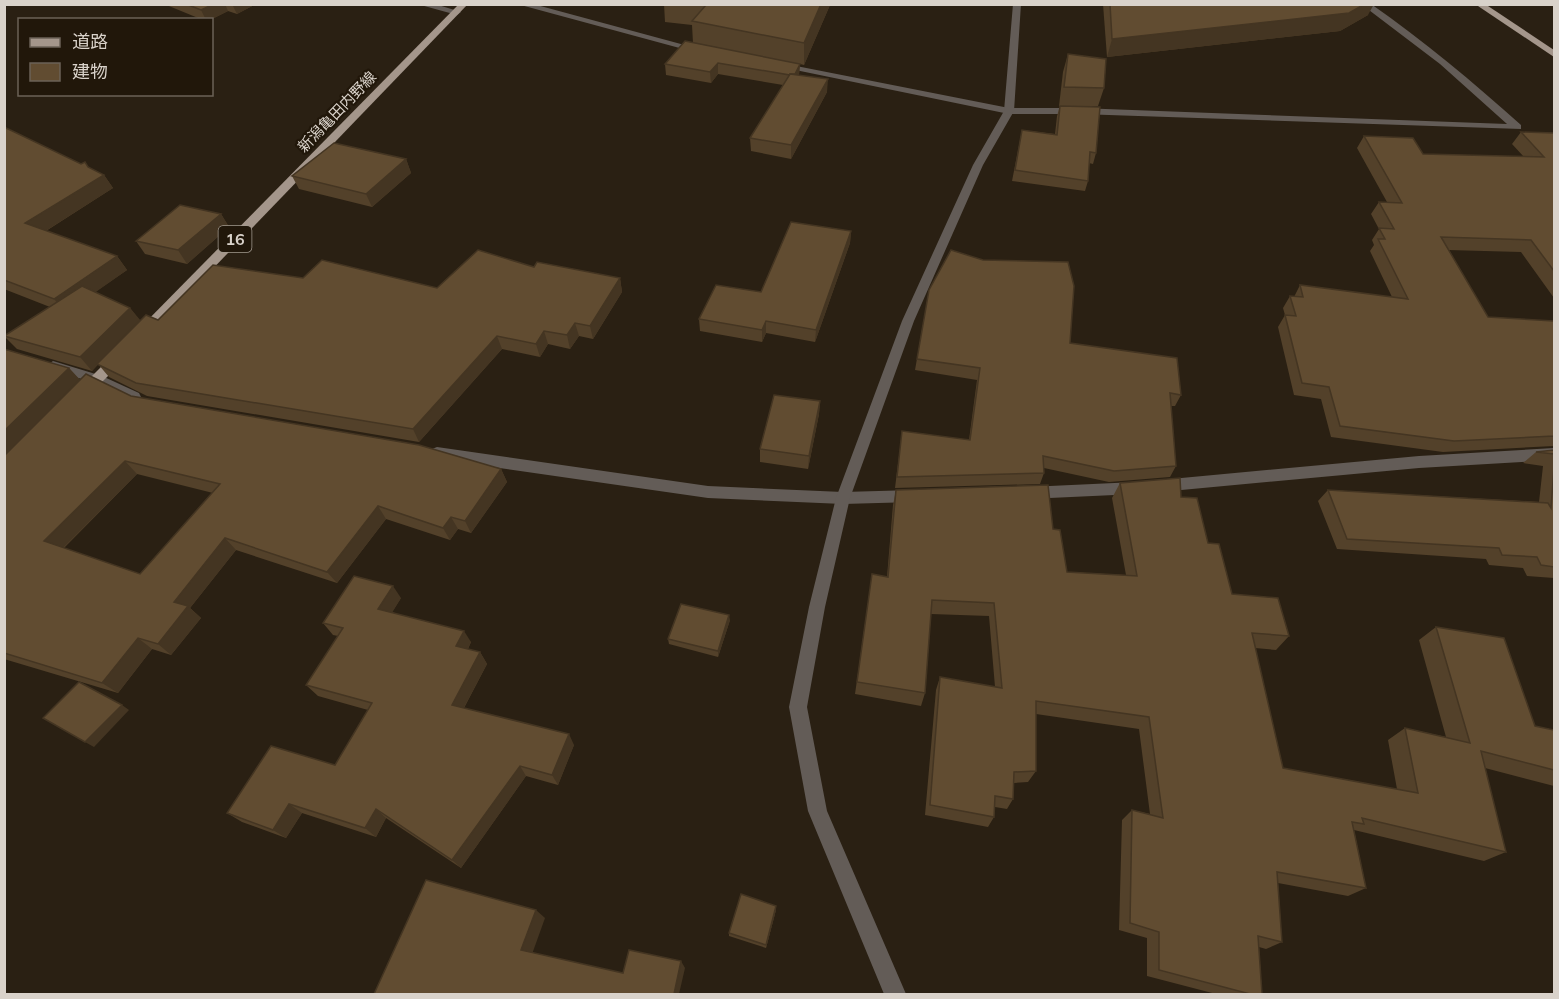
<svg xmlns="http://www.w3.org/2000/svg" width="1559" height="999" font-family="Mulish,'Noto Sans JP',sans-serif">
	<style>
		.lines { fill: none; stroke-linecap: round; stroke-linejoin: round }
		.minor { fill: #635c57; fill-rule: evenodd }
		.tertiary { fill: #635c57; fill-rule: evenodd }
		.primary { fill: #a4968b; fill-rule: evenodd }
		.wall { fill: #53412a; fill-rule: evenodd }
		.shaded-wall { fill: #443522 }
		.building { fill: #614c31; stroke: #443522; stroke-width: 1.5; fill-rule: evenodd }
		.labels { text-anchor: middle; stroke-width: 4.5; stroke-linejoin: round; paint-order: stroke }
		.far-street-label { font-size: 15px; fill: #d9d2ca; stroke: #21170a }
		.shield { fill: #21170a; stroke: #a29a90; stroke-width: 1.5 }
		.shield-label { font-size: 16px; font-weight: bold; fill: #d9d2ca }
	</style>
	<rect width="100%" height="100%" fill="#2a2013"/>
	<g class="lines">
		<g class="minor">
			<polygon points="417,4 435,4 461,12 457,15"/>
			<polygon points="517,4 533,4 703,50 698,53"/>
			<path d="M 1361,4 L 1371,4 C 1424,41 1473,82 1521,125 L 1521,129 L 1079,114 L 1009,114 L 776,66 L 781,63 L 1009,108 L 1079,108 L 1507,124 L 1440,64 Z"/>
			<polygon points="53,361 102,376 139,393 141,397 134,402 92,382 48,369 46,366"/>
			<polygon points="437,447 708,486 843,492 914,490 919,492 921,496 919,500 914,502 843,504 708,498 437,459 432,457 430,453 432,449"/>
			<polygon points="1554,448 1554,460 1419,468 1160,492 1155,490 1153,486 1155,482 1160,480 1419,456"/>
			<polygon points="1136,482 1141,484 1143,488 1141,492 1136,494 1028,499 1023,497 1021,493 1023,489 1028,487"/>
		</g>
		<polygon class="tertiary" points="1013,4 1021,4 1014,111 983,165 914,321 850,498 825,607 807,707 827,811 906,994 884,994 808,811 789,707 809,607 836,498 902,321 973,165 1004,111"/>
		<g class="primary">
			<polygon points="459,4 468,4 147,337 137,337 136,334 137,331"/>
			<polygon points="1475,4 1485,4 1554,50 1554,57"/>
			<polygon points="119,352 124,354 126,357 124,360 88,396 78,396 76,393 78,390 114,354"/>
		</g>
	</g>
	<g class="wall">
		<polygon points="164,4 256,4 237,14 228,11 210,20 203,20"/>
		<polygon points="664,4 840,4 839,6 830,5 804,65 800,64 799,75 827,92 791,159 751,151 750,138 783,85 718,74 711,83 666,75 665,64 693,43 692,25 665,22"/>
		<polygon points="1103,4 1110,4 1368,15 1340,31 1107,57"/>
		<polygon points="1068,54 1104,88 1098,106 1059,106 1063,72"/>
		<polygon points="1060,106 1096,153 1093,164 1089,163 1088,181 1085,191 1012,181 1022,130 1055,134 1057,116"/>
		<polygon points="4,127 104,175 113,188 46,231 117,256 127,270 95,292 130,308 140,321 158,320 303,278 437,288 534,267 620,278 622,292 593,339 579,336 570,349 548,344 540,357 502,349 419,442 147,396 109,377 98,364 92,371 17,349 4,336 50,307 4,289"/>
		<polygon points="1521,132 1554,133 1554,298 1521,252 1448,250 1488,317 1554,321 1554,446 1443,452 1331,437 1321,399 1294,395 1278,327 1285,315 1283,308 1290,296 1294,297 1300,285 1392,297 1370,251 1374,245 1372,240 1379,229 1371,214 1379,202 1387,202 1357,148 1364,136 1423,154 1524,157 1512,144"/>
		<polygon points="406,159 411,173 372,207 299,189 292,176"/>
		<polygon points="221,214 229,227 187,264 145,254 136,241"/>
		<polygon points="851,231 850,243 815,342 766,333 762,342 700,331 699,319 761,292"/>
		<polygon points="929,290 1070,343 1181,395 1175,406 1171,406 1176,466 1170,477 1109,482 1044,468 1044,473 1040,484 895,488 902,431 969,440 977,380 915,370"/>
		<path d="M 4,349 L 69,368 L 80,380 L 131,396 L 501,469 L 507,482 L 471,533 L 458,529 L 450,540 L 386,519 L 337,583 L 236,550 L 190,608 L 201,618 L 171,655 L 152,649 L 118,693 L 4,659 ZM 137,474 L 213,493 L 140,574 L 64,548 Z"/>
		<polygon points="820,401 819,414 808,469 760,462 760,449"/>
		<polygon points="1554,450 1554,578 1527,576 1523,568 1489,565 1486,559 1337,549 1318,501 1328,490 1539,502 1543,466 1523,463 1536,452"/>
		<polygon points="1120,483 1181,497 1208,543 1232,594 1289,636 1276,650 1255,648 1283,768 1397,789 1388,740 1405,728 1446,737 1419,640 1436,627 1535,726 1554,730 1554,786 1485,768 1506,852 1484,861 1354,830 1366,888 1348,896 1278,883 1282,942 1266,949 1259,947 1262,994 1216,994 1147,976 1147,938 1119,930 1122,820 1132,810 1150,814 1139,729 1036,714 1036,771 1028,782 1014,783 1013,799 1007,809 995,807 994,817 988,827 925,815 936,690 940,677 995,687 989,616 931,614 925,693 921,706 855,694 872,574 887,577 893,505 896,490 1053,529 1067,572 1126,575 1112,498"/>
		<polygon points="401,598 392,612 471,642 468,649 480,652 487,664 464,708 574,745 558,785 526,776 461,868 386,818 376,837 302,813 286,838 242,822 227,813 335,765 368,710 318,696 306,685 338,636 333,635 323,623"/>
		<polygon points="730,620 718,657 669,644 668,639"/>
		<polygon points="776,910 766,948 729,936 729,933"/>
	</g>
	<g class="shaded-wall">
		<polygon points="214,4 225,4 228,11 210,20 206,20 201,10"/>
		<polygon points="232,4 256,4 237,14"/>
		<polygon points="821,4 830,5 804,65 804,43"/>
		<polygon points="1365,4 1374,4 1368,15 1340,31 1107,57 1112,39"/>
		<polygon points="718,63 718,74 711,83 710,72"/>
		<polygon points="800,64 799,75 795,75"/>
		<polygon points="828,79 827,92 791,159 791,145"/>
		<polygon points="406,159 411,173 372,207 366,194"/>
		<polygon points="85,162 95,175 104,175 113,188 36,237 25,223 88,167"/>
		<polygon points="221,214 229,227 187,264 178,250"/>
		<polygon points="851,231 850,243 815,342 816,330"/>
		<polygon points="117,256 127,270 66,313 54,299"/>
		<polygon points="620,278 622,292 593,339 590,326"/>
		<polygon points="130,308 141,321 92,371 80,357"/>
		<polygon points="766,321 766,333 762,342 762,330"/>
		<polygon points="575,323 579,336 570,349 567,335"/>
		<polygon points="544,331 548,344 540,357 536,344"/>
		<polygon points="497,336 502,349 419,442 413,429"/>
		<polygon points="69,368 81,381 4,458 4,431"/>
		<polygon points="820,401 819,414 808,469 809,456"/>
		<polygon points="125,461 137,474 58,553 44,541"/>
		<polygon points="501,469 507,482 471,533 465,521"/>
		<polygon points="378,506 386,519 337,583 327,572"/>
		<polygon points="451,517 458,529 450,540 443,528"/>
		<polygon points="225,538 236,550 190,608 201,618 171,655 158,644 174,602"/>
		<polygon points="393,586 401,598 387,621 378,609"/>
		<polygon points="729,615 730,620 718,657 718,651"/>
		<polygon points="464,631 471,642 463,658 456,646"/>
		<polygon points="138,638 152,649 118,693 102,683"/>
		<polygon points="480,652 487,664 460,715 452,705"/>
		<polygon points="122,705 129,710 94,747 85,742"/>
		<polygon points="569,734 574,745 558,785 552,775"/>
		<polygon points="520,766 526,776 461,868 452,860"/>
		<polygon points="289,804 302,813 286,838 273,830"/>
		<polygon points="376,809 386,818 376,837 365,828"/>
		<polygon points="776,906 776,910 766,948 766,945"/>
		<polygon points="536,910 545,918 531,957 521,950"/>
		<polygon points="681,961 685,968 679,994 674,994"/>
	</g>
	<g class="building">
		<polygon points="186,4 214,4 201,10"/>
		<polygon points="704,4 821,4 804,43 692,21 706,5"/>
		<polygon points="1110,4 1365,4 1349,13 1112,39"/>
		<polygon points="685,41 800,64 795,74 790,74 790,75 718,63 710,72 665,64"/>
		<polygon points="1068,54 1106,59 1104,88 1064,87"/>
		<polygon points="790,74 828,79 791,145 750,138"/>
		<polygon points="1060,106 1100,107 1096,153 1090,152 1088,181 1015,170 1022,130 1057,135"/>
		<polygon points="4,127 81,164 85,162 88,167 104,175 25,223 117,256 54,299 4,280"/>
		<polygon points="1521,132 1554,133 1554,271 1531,240 1441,237 1488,317 1554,321 1554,436 1454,441 1340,426 1329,387 1302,383 1285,315 1296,316 1290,296 1303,297 1300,285 1408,299 1378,239 1385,239 1379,228 1394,229 1379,202 1402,203 1364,136 1413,138 1423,154 1544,157"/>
		<polygon points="334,143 406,159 366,194 292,176"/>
		<polygon points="180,205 221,214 178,250 136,241"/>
		<polygon points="791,222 851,231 816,330 766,321 762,330 699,319 716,285 761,292"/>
		<polygon points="478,250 534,267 537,262 620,278 590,326 575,323 567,335 544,331 536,344 497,336 413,429 136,383 97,364 146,315 158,320 213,265 303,278 322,260 437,288"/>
		<polygon points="951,250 983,260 1068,262 1074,286 1070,343 1177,358 1181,395 1170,393 1176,466 1114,471 1043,456 1044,473 897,477 902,431 970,440 980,368 917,359 929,290"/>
		<polygon points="82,286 130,308 80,357 4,336"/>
		<polygon points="4,349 69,368 4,431"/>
		<path d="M 86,374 L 131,396 L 419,445 L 501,469 L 465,521 L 451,517 L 443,528 L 378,506 L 327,572 L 225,538 L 174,602 L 188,606 L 158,644 L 138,638 L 102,683 L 4,653 L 4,456 ZM 125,461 L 220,484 L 140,574 L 44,541 Z"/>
		<polygon points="774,395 820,401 809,456 760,449"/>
		<polygon points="1554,450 1554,454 1536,452"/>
		<polygon points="1554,468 1554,567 1541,565 1537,557 1502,555 1499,548 1347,539 1328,490 1548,503 1551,508"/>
		<polygon points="1180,478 1181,497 1197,498 1208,543 1219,544 1232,594 1278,598 1289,636 1252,633 1283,768 1418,793 1405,728 1470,743 1436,627 1504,638 1535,726 1554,730 1554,770 1481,751 1506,852 1362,818 1364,824 1352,822 1366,888 1277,872 1282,942 1258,936 1262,994 1250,994 1159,970 1159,932 1130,923 1132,810 1163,818 1149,717 1036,701 1036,771 1014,772 1013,799 995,796 994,817 930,805 940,677 1002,688 994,603 932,600 925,693 857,682 872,574 888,577 896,490 1048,485 1053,529 1060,530 1067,572 1137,576 1120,483"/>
		<polygon points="354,576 393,586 378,609 464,631 456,646 480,652 452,705 569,734 552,775 520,766 452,860 376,809 365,828 289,804 273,830 227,813 271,746 335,765 372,703 306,685 343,628 323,623"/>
		<polygon points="681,604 729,615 718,651 668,639"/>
		<polygon points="79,682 122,705 85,742 43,718"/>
		<polygon points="426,880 536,910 521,950 623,973 629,950 681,961 674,994 374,994"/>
		<polygon points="741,894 776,906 766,945 729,933"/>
	</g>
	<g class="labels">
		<g class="far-street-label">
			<text transform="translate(337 112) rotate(-46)" y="5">新潟亀田内野線</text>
		</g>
		<rect class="shield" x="218.5" y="226" width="33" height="26" rx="4.5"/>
		<g class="shield-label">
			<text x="235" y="245">16</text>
		</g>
	</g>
	<rect width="1559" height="999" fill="none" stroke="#d9d2ca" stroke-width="12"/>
	<rect x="18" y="18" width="195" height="78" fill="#21170a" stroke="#6b6257" stroke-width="1.5"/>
	<rect x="30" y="38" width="30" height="9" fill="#a4968b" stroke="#6b6257" stroke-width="1.5"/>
	<text x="72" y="48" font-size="18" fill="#d9d2ca">道路</text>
	<rect x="30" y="63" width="30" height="18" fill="#614c31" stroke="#6b6257" stroke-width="1.5"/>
	<text x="72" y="78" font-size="18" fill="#d9d2ca">建物</text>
</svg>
